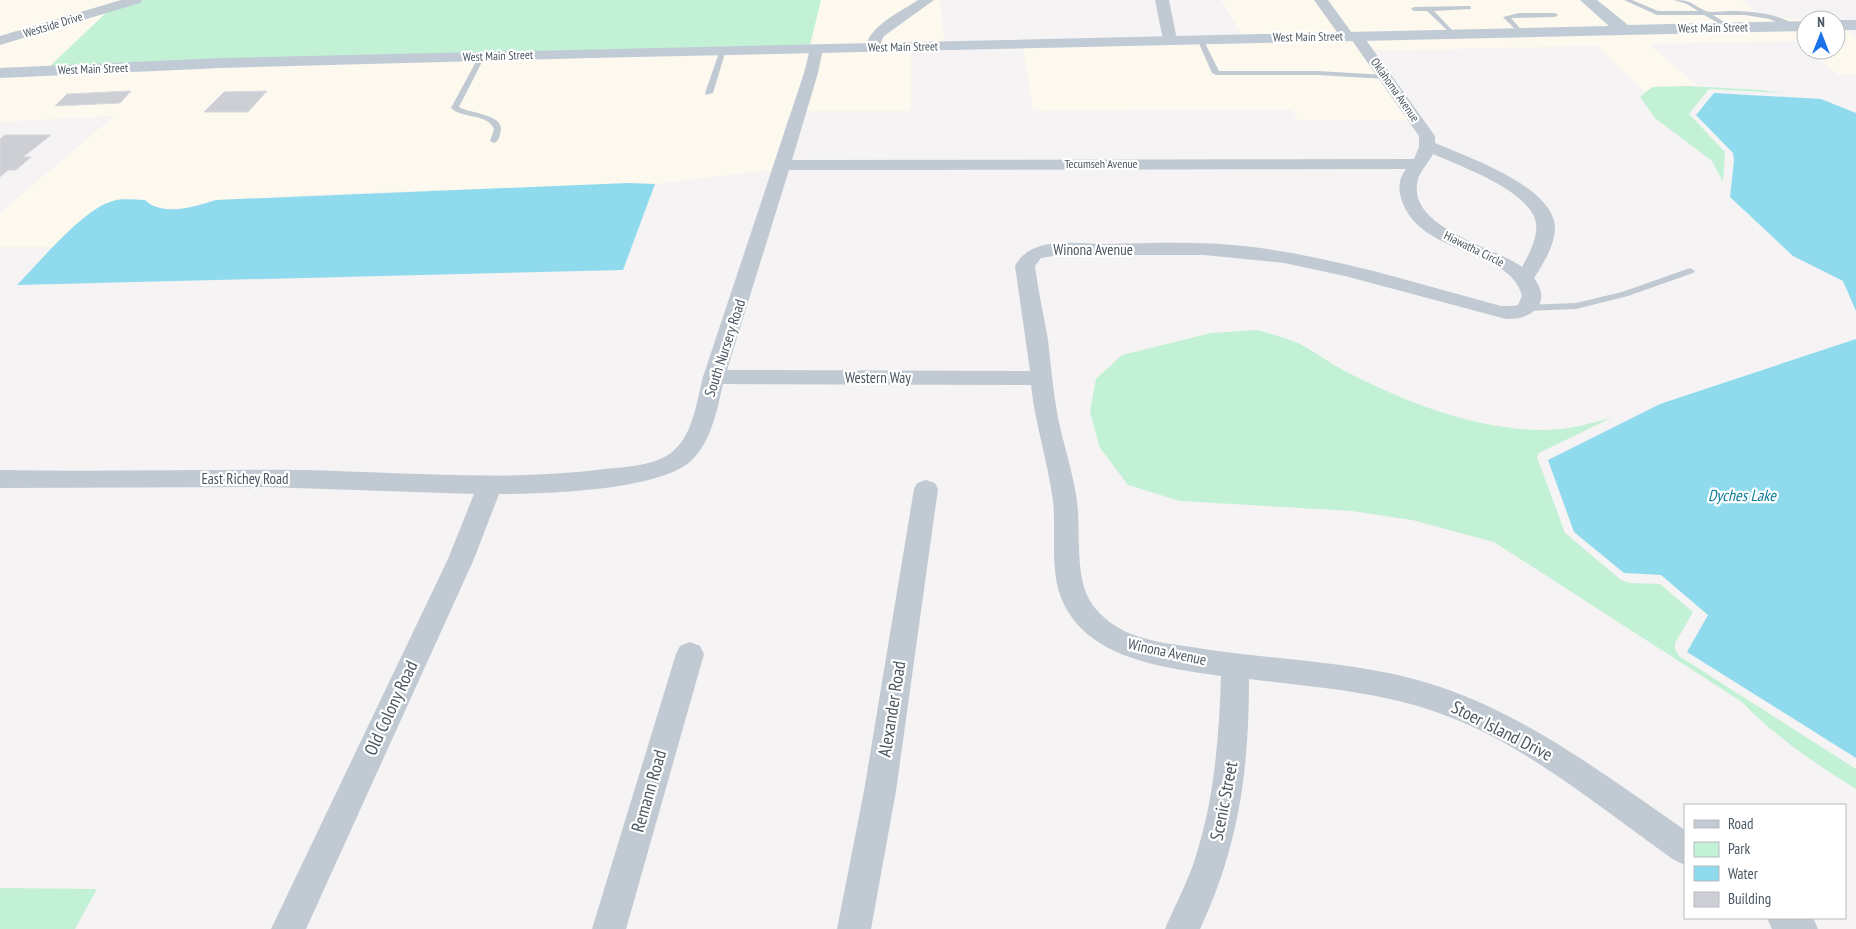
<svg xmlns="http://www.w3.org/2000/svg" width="1856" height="929" font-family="'PT Sans Narrow',sans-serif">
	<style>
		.commercial { fill: #fdf9ef }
		.green { fill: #c3f1d5 }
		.water { fill: #90daee }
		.building { fill: #cdcfd5; stroke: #d7d9de }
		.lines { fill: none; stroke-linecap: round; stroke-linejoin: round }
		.lane { fill: #c1cad2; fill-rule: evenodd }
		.street { fill: #c1cad2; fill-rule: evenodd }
		.secondary { fill: #c1cbd6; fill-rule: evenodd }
		.labels { text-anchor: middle; stroke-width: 4.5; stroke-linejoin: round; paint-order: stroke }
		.far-street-label { font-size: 12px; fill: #4a5661; stroke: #fff }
		.street-label { font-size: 15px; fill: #4a5661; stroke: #fff }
		.water-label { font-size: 16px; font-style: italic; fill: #0c7c9b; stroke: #fff }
		.near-street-label { font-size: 18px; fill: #4a5661; stroke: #fff }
	</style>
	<rect width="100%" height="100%" fill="#f5f3f3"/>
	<g class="commercial">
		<polygon points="0,0 144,0 108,11 49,67 0,69"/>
		<polygon points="821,0 940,0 944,42 810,45"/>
		<polygon points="1221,0 1581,0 1614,27 1242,35"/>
		<polygon points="1594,0 1741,0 1761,15 1806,20 1806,23 1627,27"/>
		<polygon points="1836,29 1844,29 1856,37 1856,74 1839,75 1807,50 1836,50"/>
		<polygon points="1806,30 1806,49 1795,41 1649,44 1698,86 1652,87 1646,93 1597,46 1368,51 1412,120 1298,120 1292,110 1033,111 1023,48"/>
		<polygon points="911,50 911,111 790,111 772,170 655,184 377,192 216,200 184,208 167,209 150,205 103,205 70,229 53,247 0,247 0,213 114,116 0,122 0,76 218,67"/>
	</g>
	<g class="green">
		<polygon points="144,0 821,0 810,45 49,67 108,11"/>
		<polygon points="1688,86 1761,90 1785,93 1709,89 1689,114 1725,152 1723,182 1712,161 1655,118 1640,97 1652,87"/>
		<path d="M 1257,330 C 1271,334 1287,338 1300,344 C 1315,352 1328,362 1343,370 C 1403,401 1470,428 1538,430 C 1563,431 1590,424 1613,417 L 1539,453 L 1537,457 L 1565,533 L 1621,580 L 1629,583 L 1660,584 L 1693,612 L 1675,643 L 1675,649 L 1679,656 L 1856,769 L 1856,789 C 1814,763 1776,737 1742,702 L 1494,542 L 1412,520 L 1352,511 L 1180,501 L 1128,485 L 1100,448 L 1090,412 L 1096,379 L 1122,355 L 1211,333 Z"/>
		<polygon points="0,888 97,889 75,929 0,929"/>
	</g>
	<g class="water">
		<polygon points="1714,93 1821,99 1856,113 1856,311 1843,281 1793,256 1730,197 1734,160 1733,153 1696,115"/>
		<path d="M 628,183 L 655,184 L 623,270 L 17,285 C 39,263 84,208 113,201 C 123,198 135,200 145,200 C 163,217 194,207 216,200 Z"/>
		<polygon points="1856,339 1856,758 1687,652 1708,615 1661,575 1624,573 1574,532 1548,460 1660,404"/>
	</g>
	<g class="building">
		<polygon points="131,91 120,103 55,106 67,94"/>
		<polygon points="267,91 248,112 204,112 224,92"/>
		<polygon points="5,135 51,135 23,157 31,157 16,170 8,170 0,177 0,139"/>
	</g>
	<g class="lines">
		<g class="lane">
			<path d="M 1624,0 L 1632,0 L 1658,11 L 1698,11 L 1687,4 L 1674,0 C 1694,0 1691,5 1706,11 C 1712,13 1722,11 1729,11 C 1751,11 1778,13 1796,26 L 1793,28 L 1769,19 L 1745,15 L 1713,15 L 1732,27 L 1733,28 L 1730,30 L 1704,15 L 1657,15 Z"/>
			<polygon points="1469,6 1471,7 1471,9 1434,11 1455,33 1456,34 1453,36 1427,11 1414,11 1411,9 1414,7"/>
			<polygon points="1519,13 1555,13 1558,15 1555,17 1511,18 1523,32 1520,34 1503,17"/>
			<polygon points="1198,38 1203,39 1219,71 1317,71 1386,75 1390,77 1386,79 1317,75 1216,75 1212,73 1197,39"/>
			<polygon points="723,48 726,50 713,93 706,95 705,93 720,50"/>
			<path d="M 482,54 L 485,56 L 459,107 C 470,114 508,114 500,134 C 499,139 498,141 494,143 L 490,141 L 494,129 C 487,113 462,119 451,108 L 479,56 Z"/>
			<polygon points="1690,268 1695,271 1693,273 1628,296 1576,309 1526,311 1521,308 1526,305 1576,303 1622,292"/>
		</g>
		<g class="street">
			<polygon points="121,0 142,0 140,3 0,45 0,36"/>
			<path d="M 918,0 L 934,0 L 884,36 L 877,50 L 867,50 L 865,47 C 872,24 899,13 918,0 Z"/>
			<polygon points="1155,0 1169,0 1177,40 1175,43 1165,43 1163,40"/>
			<path d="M 1314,0 L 1328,0 L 1352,33 L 1361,33 L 1435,136 L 1435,143 C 1467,157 1556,187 1555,229 C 1554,247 1543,264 1534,278 C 1553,303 1532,320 1506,319 L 1345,276 L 1284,263 L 1204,255 L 1059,255 L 1041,258 L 1035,266 C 1038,291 1044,315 1048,340 C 1051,366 1053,392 1058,418 C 1064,446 1073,473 1077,501 C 1081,531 1074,578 1092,604 C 1101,617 1116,628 1131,634 C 1154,643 1180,645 1204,649 C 1270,659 1337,661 1402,676 C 1509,701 1596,769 1685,830 L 1685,865 L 1674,860 C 1600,808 1522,741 1436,712 C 1376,691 1312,687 1249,679 C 1249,770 1239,846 1200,929 L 1165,929 C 1174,908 1185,887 1193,865 C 1214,803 1219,741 1221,676 C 1160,667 1077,658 1058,588 C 1051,559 1056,529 1053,501 C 1048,462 1035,424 1031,385 L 723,384 C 717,410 712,438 694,458 C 665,491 542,494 499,494 L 474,559 L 306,929 L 271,929 L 448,559 L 474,494 L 265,487 L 0,488 L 0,470 C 100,472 201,469 301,470 C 402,472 504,482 605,469 C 625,467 650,466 668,455 C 693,439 696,403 703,377 L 804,73 L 811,45 L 821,45 L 823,48 L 818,73 L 792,160 L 1414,159 L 1419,147 L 1419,136 L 1351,39 L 1342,39 ZM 1433,154 C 1460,166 1531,191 1536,223 C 1538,238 1529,254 1522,267 C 1494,246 1405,228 1418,179 C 1420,172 1429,162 1433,154 ZM 1406,169 C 1399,179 1398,187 1401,198 C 1418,257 1510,247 1522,296 L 1518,305 L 1513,306 L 1501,306 C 1419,284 1338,258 1253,247 C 1204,241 1155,243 1105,244 C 1076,244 1031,235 1015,266 L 1030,371 L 727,370 L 789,170 Z"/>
			<polygon points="926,480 935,483 938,489 896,791 871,929 837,929 864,791 914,489 917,483"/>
			<polygon points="690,642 700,646 704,654 626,929 592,929 676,654 680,646"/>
			<polygon points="1767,918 1813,918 1818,929 1772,929"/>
		</g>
		<g class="secondary">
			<polygon points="1580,0 1597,0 1628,25 1806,21 1806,31 591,58 221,68 0,78 0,68 221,58 1609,26"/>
			<rect x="1836" y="20" width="20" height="10"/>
		</g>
	</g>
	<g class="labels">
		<g class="far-street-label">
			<text transform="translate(53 25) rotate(-17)" y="4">Westside Drive</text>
			<text transform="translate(1713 28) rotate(-1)" y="4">West Main Street</text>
			<text transform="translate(1308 37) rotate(-1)" y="4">West Main Street</text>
			<text transform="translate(903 47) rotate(-1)" y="4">West Main Street</text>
			<text transform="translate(498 56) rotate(-2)" y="4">West Main Street</text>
			<text transform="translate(93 69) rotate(-2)" y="4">West Main Street</text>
			<text transform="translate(1395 90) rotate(55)" y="4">Oklahoma Avenue</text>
			<text x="1101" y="168">Tecumseh Avenue</text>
			<text transform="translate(1474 249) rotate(26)" y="4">Hiawatha Circle</text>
		</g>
		<g class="street-label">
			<text x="1093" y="255">Winona Avenue</text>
			<text transform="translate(725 348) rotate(-72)" y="5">South Nursery Road</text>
			<text x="878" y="383">Western Way</text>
			<text x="245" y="484">East Richey Road</text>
			<text transform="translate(1167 652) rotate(12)" y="5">Winona Avenue</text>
		</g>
		<g class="water-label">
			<text x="1742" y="501">Dyches Lake</text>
		</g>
		<g class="near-street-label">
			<text transform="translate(391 708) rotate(-65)" y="6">Old Colony Road</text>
			<text transform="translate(892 709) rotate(-81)" y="6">Alexander Road</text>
			<text transform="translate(1502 731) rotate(27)" y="6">Stoer Island Drive</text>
			<text transform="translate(649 791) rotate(-74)" y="6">Remann Road</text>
			<text transform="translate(1224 801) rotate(-79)" y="6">Scenic Street</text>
		</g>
	</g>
	<rect x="1684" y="804" width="162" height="115" fill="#ffffff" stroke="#b7bbc0"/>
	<rect x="1694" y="820" width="25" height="8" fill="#c1cbd6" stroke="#b7bbc0"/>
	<text x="1728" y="829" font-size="15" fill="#4a5661">Road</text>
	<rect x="1694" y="842" width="25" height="15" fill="#c3f1d5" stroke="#b7bbc0"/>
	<text x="1728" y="854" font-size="15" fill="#4a5661">Park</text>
	<rect x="1694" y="866" width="25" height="15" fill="#90daee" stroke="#b7bbc0"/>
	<text x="1728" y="879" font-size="15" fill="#4a5661">Water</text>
	<rect x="1694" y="892" width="25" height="15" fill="#cdcfd5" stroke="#b7bbc0"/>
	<text x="1728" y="904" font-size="15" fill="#4a5661">Building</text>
	<g transform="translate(1821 35)"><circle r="24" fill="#ffffff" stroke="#b7bbc0"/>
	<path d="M0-4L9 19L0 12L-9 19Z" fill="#1a73e8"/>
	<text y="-8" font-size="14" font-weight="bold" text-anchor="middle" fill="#4a5661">N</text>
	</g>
</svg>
